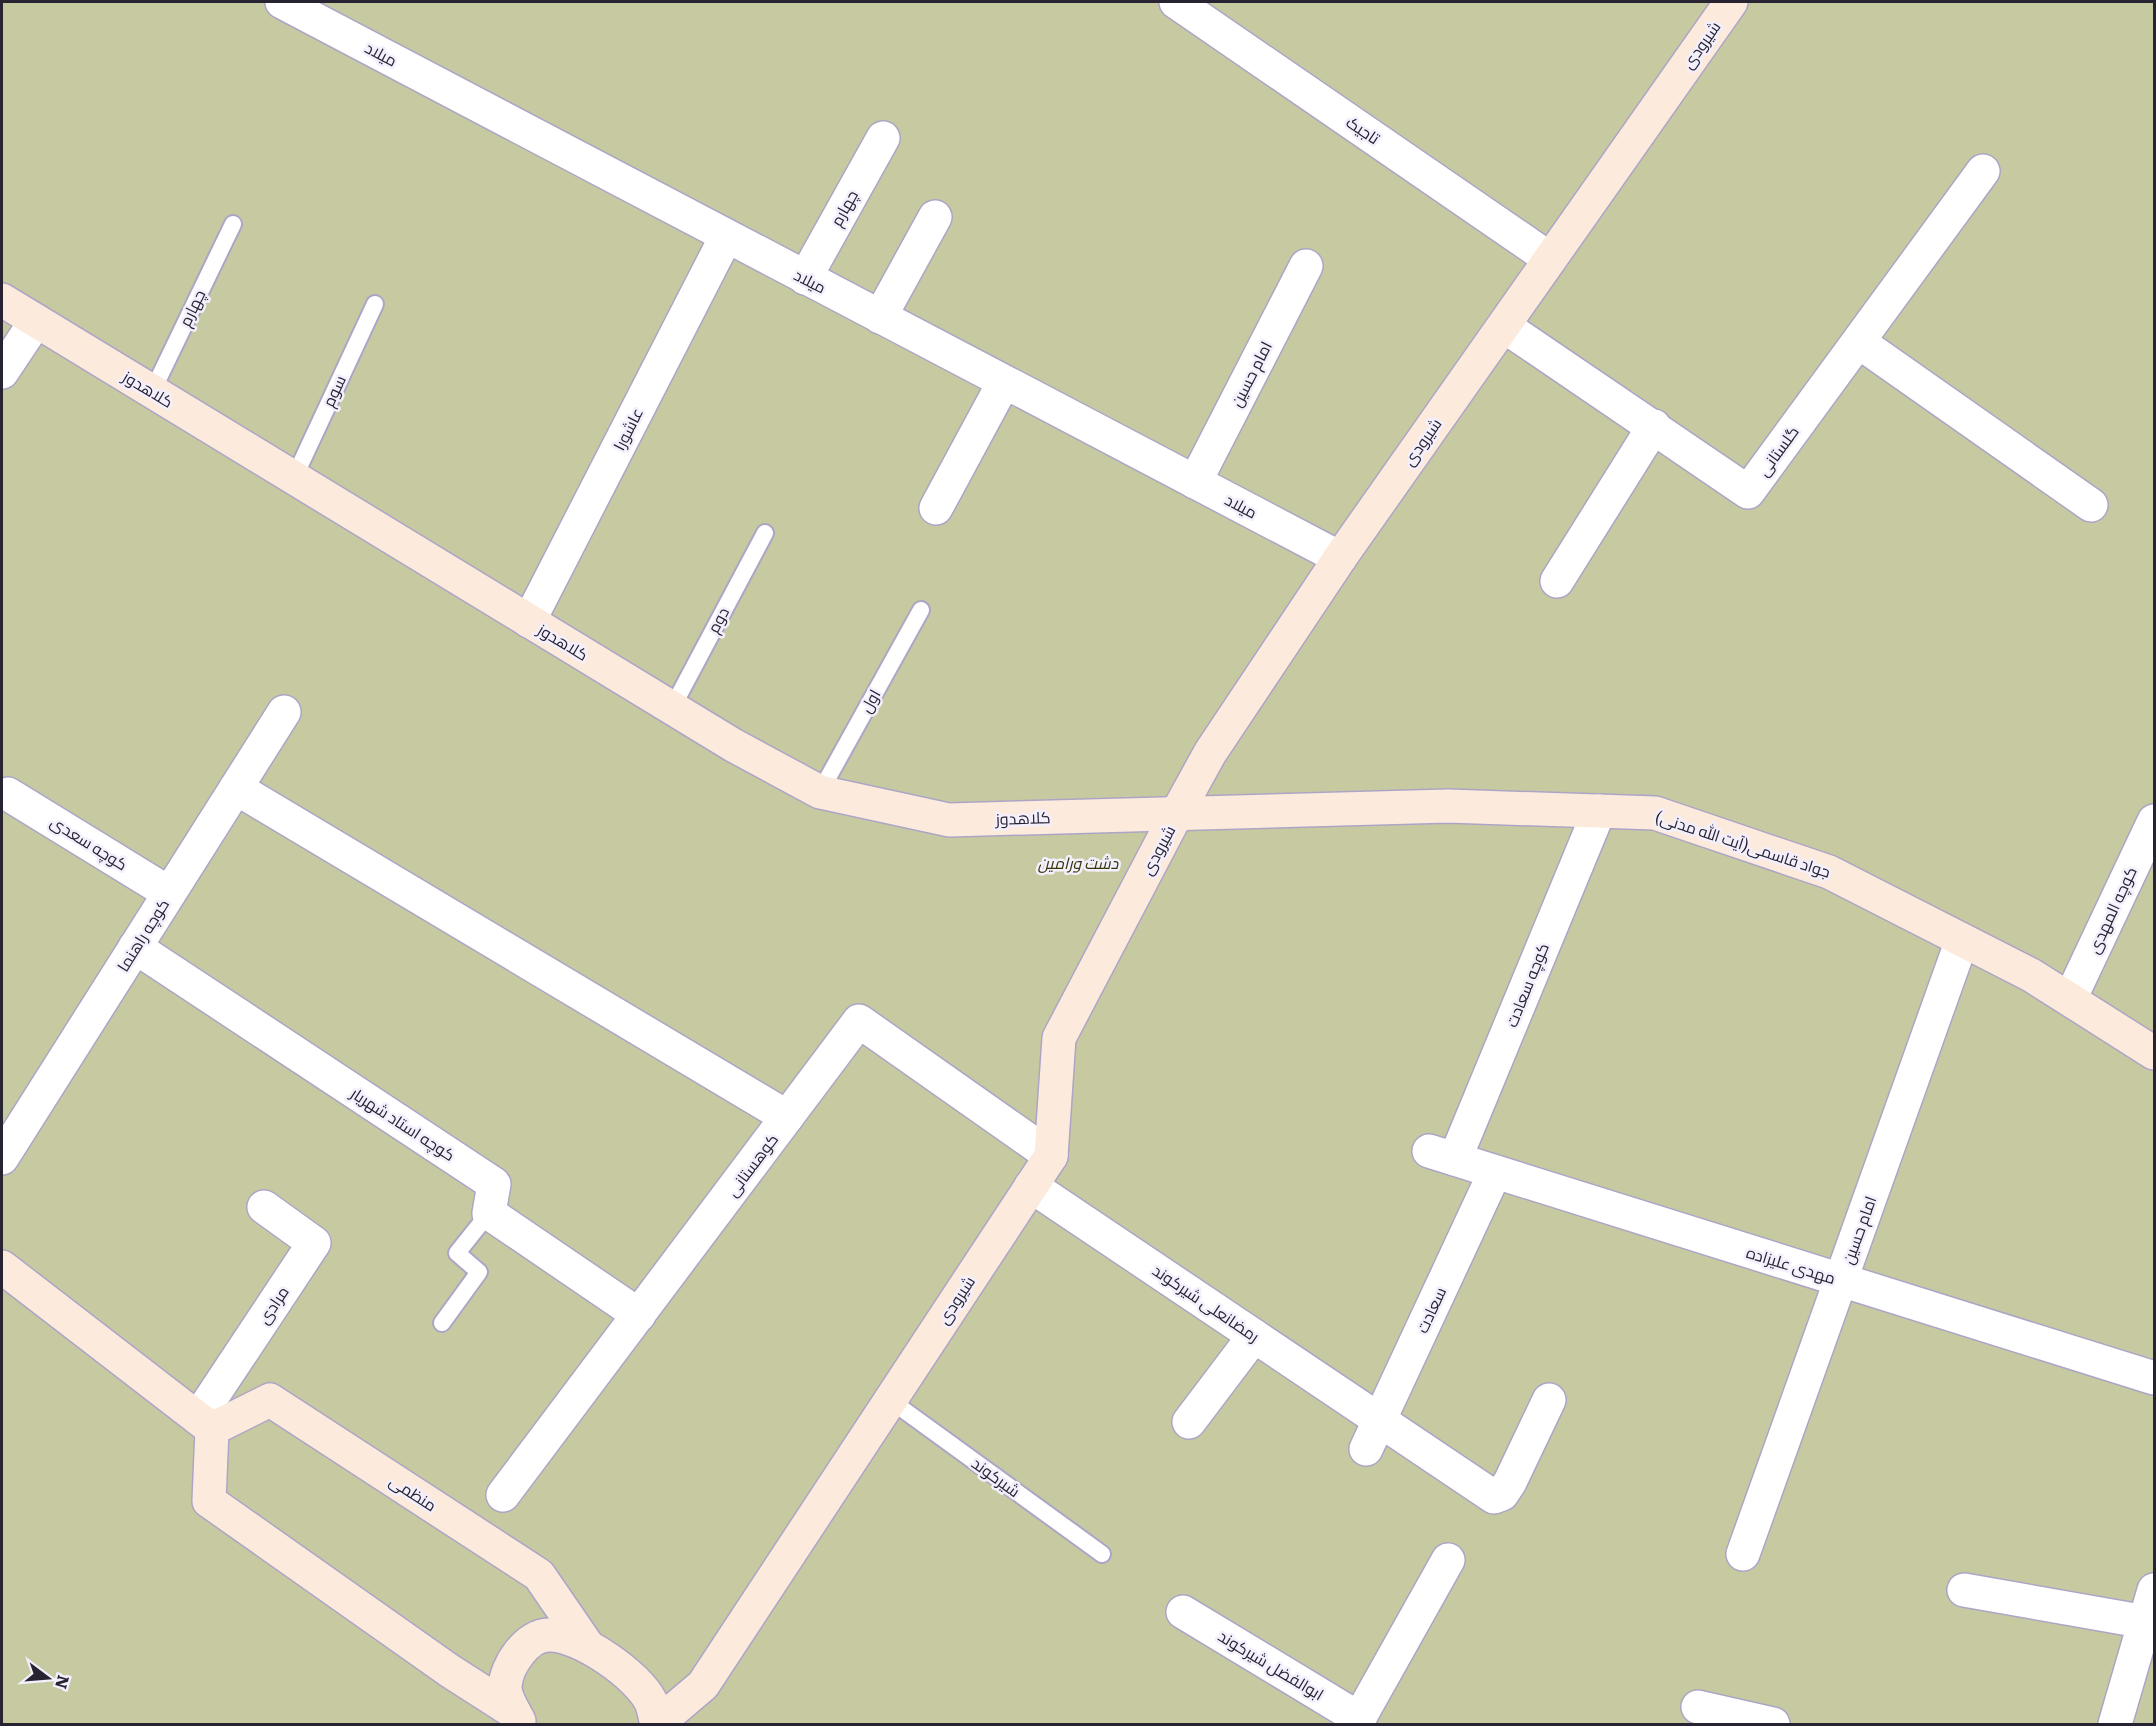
<svg xmlns="http://www.w3.org/2000/svg" width="2156" height="1726" font-family="Literata,Cairo,serif">
	<style>
		.green { fill: #c7caa1 }
		.lines { fill: none; stroke-linecap: round; stroke-linejoin: round }
		.lane-casing { stroke: #ada5c6; stroke-width: 20 }
		.street-casing { stroke: #ada5c6; stroke-width: 36 }
		.secondary-casing { stroke: #ada5c6; stroke-width: 36 }
		.lane { stroke: #fff; stroke-width: 16 }
		.street { stroke: #fff; stroke-width: 33 }
		.secondary { stroke: #fcebdc; stroke-width: 33 }
		.labels { text-anchor: middle; stroke-width: 5; stroke-linejoin: round; paint-order: stroke }
		.street-label { font-size: 16px; fill: #272330; stroke: #f3effd }
		.park-label { font-size: 16px; font-style: italic; fill: #353506; stroke: #f3effd }
	</style>
	<rect width="100%" height="100%" fill="#f3effd"/>
	<rect class="green" x="2" y="2" width="2152" height="1722"/>
	<g class="lines">
		<defs>
			<g id="lane">
				<polyline points="152,392 233,224"/>
				<polyline points="294,478 375,304"/>
				<polyline points="672,708 765,533"/>
				<polyline points="820,792 921,610"/>
				<polyline points="442,1323 479,1272 457,1253 489,1213"/>
				<polyline points="890,1400 1102,1554"/>
			</g>
			<g id="street">
				<polyline points="282,2 1340,558"/>
				<polyline points="1176,2 1550,259"/>
				<polyline points="805,278 883,138"/>
				<polyline points="880,317 935,217"/>
				<polyline points="1504,326 1748,492 1983,171"/>
				<polyline points="1859,342 2091,505"/>
				<polyline points="2,372 36,321"/>
				<polyline points="1195,482 1306,266"/>
				<polyline points="936,508 1004,382"/>
				<polyline points="1557,581 1654,426"/>
				<polyline points="529,621 726,237"/>
				<polyline points="236,788 787,1117"/>
				<polyline points="8,794 169,893"/>
				<polyline points="135,947 494,1184 489,1213 639,1315"/>
				<polyline points="2070,999 2154,821"/>
				<polyline points="1429,1151 2154,1378"/>
				<polyline points="2,1158 284,712"/>
				<polyline points="1455,1159 1599,811"/>
				<polyline points="1031,1186 1494,1497 1502,1494 1510,1482 1549,1400"/>
				<polyline points="198,1418 314,1243 264,1207"/>
				<polyline points="1189,1422 1254,1336"/>
				<polyline points="1366,1449 1495,1172"/>
				<polyline points="503,1495 859,1021 1051,1156"/>
				<polyline points="1743,1554 1962,940"/>
				<polyline points="1964,1590 2146,1622"/>
				<polyline points="1183,1612 1360,1719"/>
				<polyline points="1698,1707 1773,1724"/>
				<polyline points="1356,1724 1448,1560"/>
				<polyline points="2115,1724 2154,1590"/>
			</g>
			<g id="secondary">
				<polyline points="2,300 733,745 820,792 949,820 1448,806 1655,813 1829,872 2031,975 2154,1053"/>
				<polyline points="2,1267 212,1429"/>
				<polyline points="514,1712 450,1671 209,1501 212,1429 270,1400 539,1575 587,1645"/>
				<path d="M 519,1721 C 514,1712 505,1697 505,1687 C 506,1666 527,1634 550,1635 C 580,1635 638,1675 651,1702 C 654,1709 655,1718 657,1724"/>
				<polyline points="657,1724 703,1685 1051,1156 1059,1038 1177,813 1210,753 1340,558 1731,2"/>
			</g>
		</defs>
		<use href="#lane" class="lane-casing"/>
		<use href="#street" class="street-casing"/>
		<use href="#secondary" class="secondary-casing"/>
		<use href="#lane" class="lane"/>
		<use href="#street" class="street"/>
		<use href="#secondary" class="secondary"/>
	</g>
	<g class="labels">
		<g class="street-label">
			<text transform="translate(1701 45) rotate(-55)" y="6">شیرودی</text>
			<text transform="translate(381 54) rotate(28)" y="6">میلاد</text>
			<text transform="translate(1363 130) rotate(34)" y="6">تاجیک</text>
			<text transform="translate(844 208) rotate(-61)" y="6">چهارم</text>
			<text transform="translate(810 281) rotate(27)" y="6">میلاد</text>
			<text transform="translate(192 308) rotate(-64)" y="6">چهارم</text>
			<text transform="translate(1251 374) rotate(-63)" y="6">امام حسین</text>
			<text transform="translate(148 389) rotate(31)" y="6">کلاهدوز</text>
			<text transform="translate(334 391) rotate(-65)" y="6">سوم</text>
			<text transform="translate(628 429) rotate(-63)" y="6">عاشورا</text>
			<text transform="translate(1422 442) rotate(-55)" y="6">شیرودی</text>
			<text transform="translate(1778 451) rotate(-54)" y="6">گلستانی</text>
			<text transform="translate(1241 506) rotate(28)" y="6">میلاد</text>
			<text transform="translate(718 620) rotate(-62)" y="6">دوم</text>
			<text transform="translate(563 642) rotate(31)" y="6">کلاهدوز</text>
			<text transform="translate(870 701) rotate(-61)" y="6">اول</text>
			<text transform="translate(1023 818) rotate(-2)" y="6">کلاهدوز</text>
			<text transform="translate(89 843) rotate(32)" y="6">کوچه سعدی</text>
			<text transform="translate(1743 844) rotate(18)" y="6">جواد قاسمی(آیت الله مدنی)</text>
			<text transform="translate(1158 850) rotate(-62)" y="6">شیرودی</text>
			<text transform="translate(2112 910) rotate(-65)" y="6">کوچه المهدی</text>
			<text transform="translate(143 935) rotate(-58)" y="6">کوچه راهنما</text>
			<text transform="translate(1527 985) rotate(-68)" y="6">کوچه سعادت</text>
			<text transform="translate(403 1124) rotate(33)" y="6">کوچه استاد شهریار</text>
			<text transform="translate(752 1165) rotate(-53)" y="6">کوهستانی</text>
			<text transform="translate(1859 1230) rotate(-70)" y="6">امام حسین</text>
			<text transform="translate(1791 1265) rotate(17)" y="6">مهدی علیزاده</text>
			<text transform="translate(956 1300) rotate(-57)" y="6">شیرودی</text>
			<text transform="translate(1206 1303) rotate(34)" y="6">رمضانعلی شیرکوند</text>
			<text transform="translate(273 1305) rotate(-56)" y="6">مرادی</text>
			<text transform="translate(1431 1310) rotate(-65)" y="6">سعادت</text>
			<text transform="translate(996 1477) rotate(36)" y="6">شیرکوند</text>
			<text transform="translate(413 1493) rotate(33)" y="6">منظمی</text>
			<text transform="translate(1271 1665) rotate(31)" y="6">ابوالفضل شیرکوند</text>
		</g>
		<g class="park-label">
			<text x="1078" y="869">دشت ورامین</text>
		</g>
	</g>
	<rect width="2156" height="1726" fill="none" stroke="#272330" stroke-width="6"/>
	<g transform="translate(48 1678) rotate(106)" stroke="#f3effd" stroke-width="4.5" paint-order="stroke">
	<path d="M0-4.5L10 22L0 15L-10 22Z" fill="#272330"/>
	<text y="-9" font-size="16" font-weight="bold" text-anchor="middle" fill="#272330">N</text>
	</g>
</svg>
